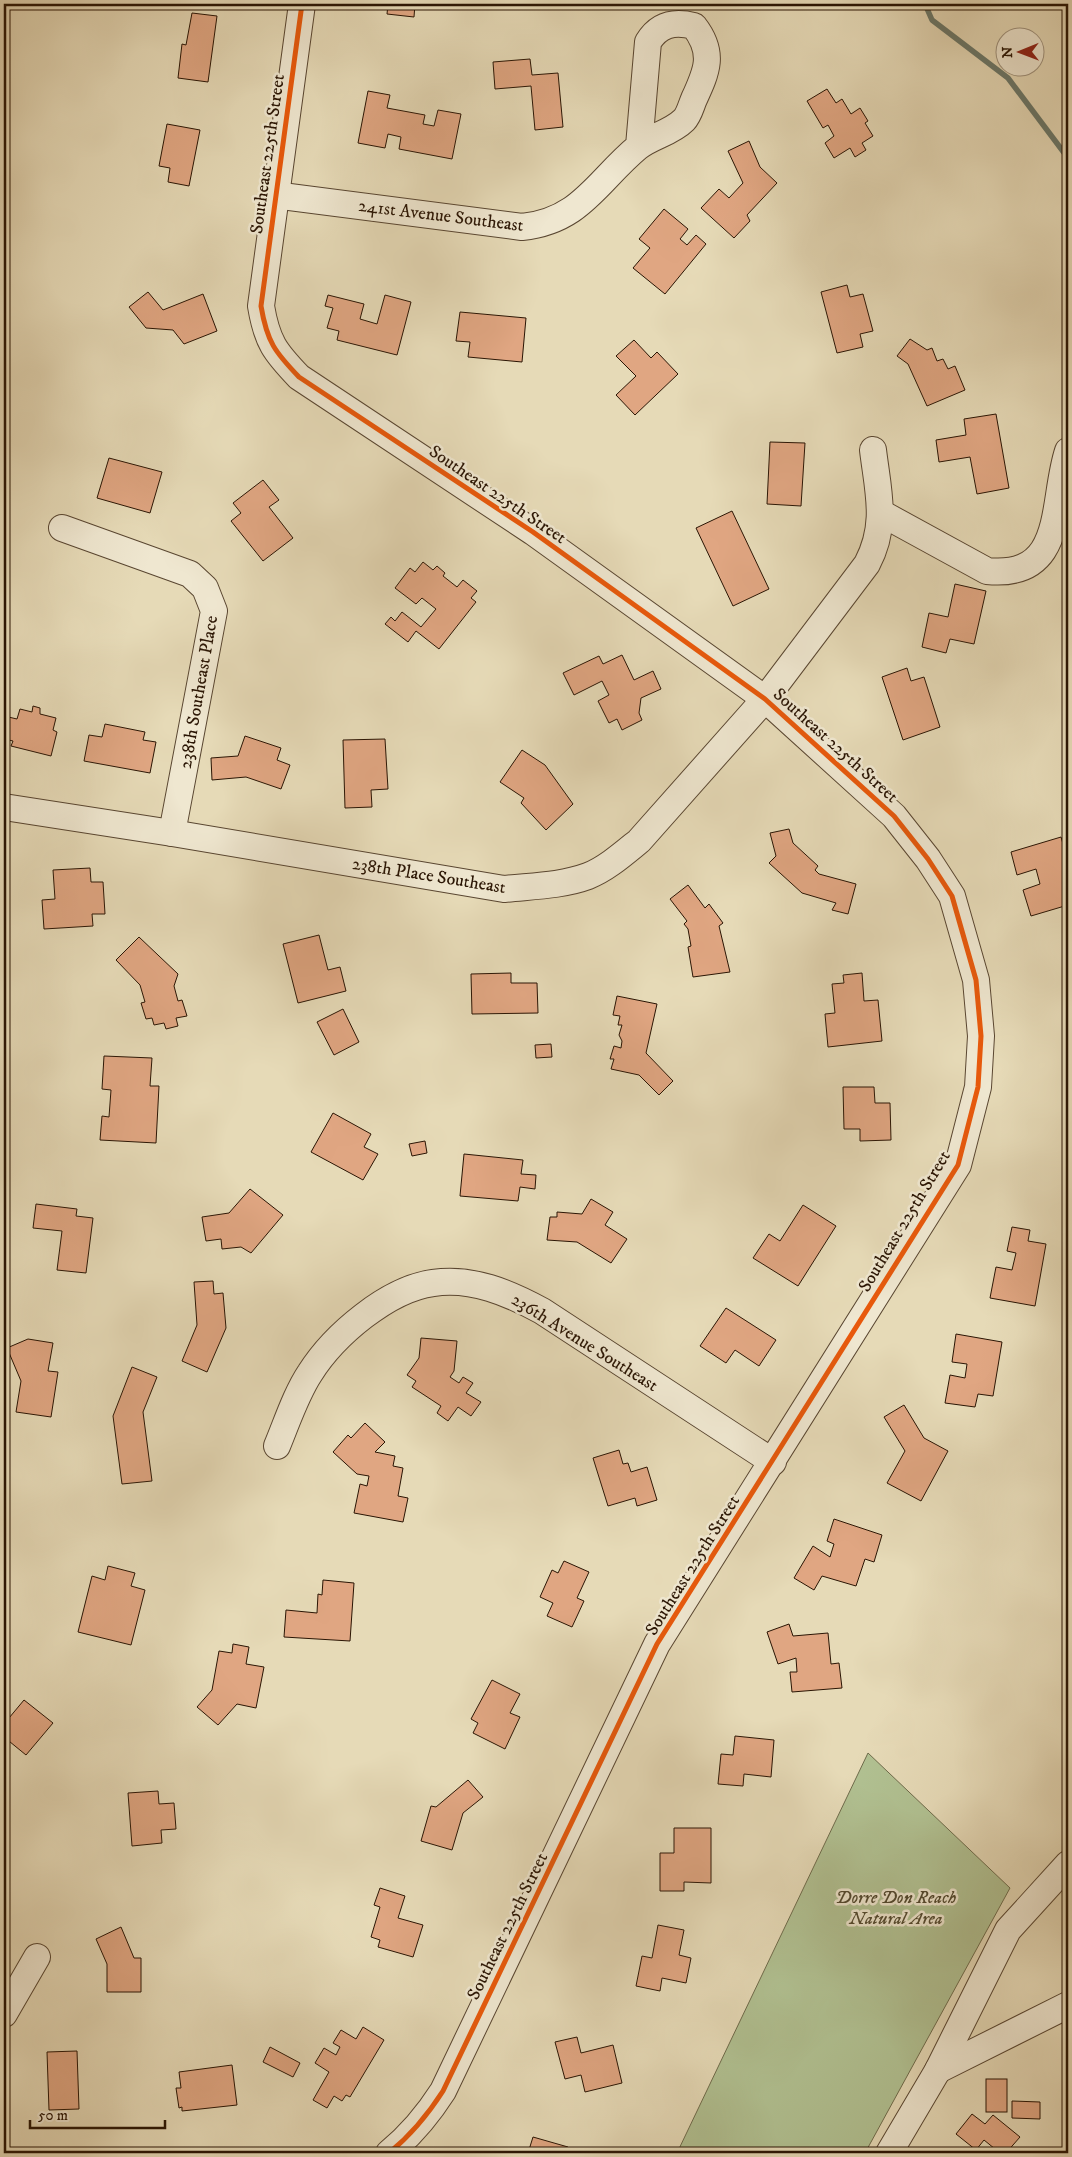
<svg xmlns="http://www.w3.org/2000/svg" width="1072" height="2157" font-family="'IM FELL DW Pica',serif">
	<style>
		.green { fill: #b1c192; stroke: #6e6b4b }
		.lines { fill: none; stroke-linecap: round; stroke-linejoin: round }
		.stream { stroke: #6b796b; stroke-width: 5.5 }
		.building { fill: #e0a682; stroke: #2a1504 }
		.minor-casing { stroke: #594631; stroke-width: 28 }
		.minor { stroke: #efe7d0; stroke-width: 26 }
		.cycleway-casing { stroke: #efe7d0; stroke-width: 8 }
		.cycleway { stroke: #e8590c; stroke-width: 5 }
		.labels { text-anchor: middle; stroke-width: 5; stroke-linejoin: round; paint-order: stroke }
		.street-label { font-size: 18px; fill: #2a1504; stroke: #efe7d0 }
		.park-label { font-size: 18px; font-style: italic; fill: #52492f; stroke: #efe7d0 }
	</style>
	<rect width="100%" height="100%" fill="#e6dab7"/>
	<filter id="stains"><feTurbulence type="fractalNoise" baseFrequency=".004" numOctaves="4"/><feColorMatrix values="0 0 0 0 .2 0 0 0 0 .09 0 0 0 0 .02 0 0 0 .5 -.17"/></filter>
	<radialGradient id="worn" r=".72"><stop offset=".6" stop-color="#630" stop-opacity="0"/><stop offset="1" stop-color="#630" stop-opacity=".3"/></radialGradient>
	<polygon class="green" points="868,1753 1010,1888 865,2153 677,2153"/>
	<g class="lines">
		<polyline class="stream" points="925,4 932,20 1008,78 1068,158"/>
	</g>
	<g class="building">
		<polygon points="388,4 415,4 414,17 387,14"/>
		<polygon points="192,13 217,16 208,82 178,78 182,44 186,45"/>
		<polygon points="530,59 532,75 558,73 563,127 535,130 531,86 495,89 493,62"/>
		<polygon points="827,89 836,103 842,99 851,114 860,108 868,121 865,123 873,136 862,143 866,150 855,157 850,148 834,158 825,143 834,136 828,125 823,128 807,101"/>
		<polygon points="368,91 390,95 387,108 425,115 423,124 434,126 438,110 461,114 452,159 399,149 401,137 388,134 385,148 358,143"/>
		<polygon points="167,124 200,130 189,186 168,182 170,168 159,166"/>
		<polygon points="749,141 760,167 777,183 747,215 750,221 734,238 701,208 719,189 729,198 743,183 728,151"/>
		<polygon points="664,209 688,229 680,239 687,245 696,235 706,244 665,294 633,268 650,248 639,239"/>
		<polygon points="847,285 850,297 863,294 873,331 860,334 863,347 837,353 821,292"/>
		<polygon points="148,292 163,310 203,294 217,331 184,344 173,330 146,328 129,307"/>
		<polygon points="328,295 364,304 360,319 377,324 385,295 411,302 397,355 337,340 339,331 327,328 333,308 325,306"/>
		<polygon points="460,312 526,318 522,362 468,357 470,342 456,341"/>
		<polygon points="910,339 927,350 932,348 937,361 943,359 948,369 955,366 965,390 927,406 908,364 897,356"/>
		<polygon points="634,340 651,358 657,352 678,374 635,415 616,395 636,376 616,356"/>
		<polygon points="996,414 1009,488 977,494 970,457 939,462 936,440 966,435 964,419"/>
		<polygon points="770,442 805,443 801,506 767,504"/>
		<polygon points="109,458 162,472 150,513 97,498"/>
		<polygon points="263,480 279,500 269,507 293,538 263,561 231,521 241,513 233,503"/>
		<polygon points="732,511 769,589 733,606 696,528"/>
		<polygon points="423,562 433,570 437,566 445,573 443,576 457,587 463,580 477,591 471,598 476,602 439,649 416,631 408,642 385,624 391,617 395,621 402,612 421,627 436,609 422,598 416,604 395,588 410,568 415,572"/>
		<polygon points="955,584 986,591 974,644 950,639 946,653 922,647 929,613 948,617"/>
		<polygon points="622,655 634,680 653,671 661,689 641,698 639,713 642,720 622,730 617,719 609,723 598,701 609,695 602,681 574,695 563,673 599,656 603,664"/>
		<polygon points="907,668 911,681 924,677 940,727 903,740 882,677"/>
		<polygon points="33,706 40,708 40,714 56,718 53,730 57,732 51,756 11,746 13,741 4,739 4,716 17,719 20,709 32,712"/>
		<polygon points="105,724 145,732 143,740 156,742 150,773 84,761 89,735 102,737"/>
		<polygon points="245,736 281,748 277,760 290,765 281,789 246,777 212,780 211,758 238,756"/>
		<polygon points="385,739 388,789 371,790 372,807 345,808 343,740"/>
		<polygon points="522,750 545,765 573,804 546,830 521,803 524,798 500,782"/>
		<polygon points="789,829 793,843 818,866 815,870 819,874 856,884 848,914 832,910 836,903 802,893 769,863 776,856 770,833"/>
		<polygon points="1061,837 1068,861 1068,905 1031,916 1023,890 1040,884 1036,869 1017,875 1011,852"/>
		<polygon points="90,868 91,882 103,882 105,914 92,914 93,926 44,929 42,900 55,899 53,870"/>
		<polygon points="688,885 705,908 709,904 723,923 719,926 730,972 693,977 688,947 691,946 688,929 684,924 687,921 670,899"/>
		<polygon points="319,935 328,970 340,967 346,991 298,1003 283,944"/>
		<polygon points="139,937 178,974 174,986 178,1001 182,1000 187,1016 176,1018 178,1026 166,1029 164,1023 154,1025 152,1018 146,1019 141,1003 145,1002 140,985 116,960"/>
		<polygon points="511,973 511,983 537,983 538,1013 472,1014 471,974"/>
		<polygon points="862,973 864,1001 878,1000 882,1041 828,1047 825,1014 835,1013 832,984 844,983 843,975"/>
		<polygon points="617,996 657,1004 646,1053 673,1081 659,1095 639,1075 611,1069 614,1059 610,1059 614,1046 621,1048 622,1041 619,1035 622,1025 618,1025 620,1016 613,1015"/>
		<polygon points="343,1009 359,1042 334,1055 317,1022"/>
		<polygon points="551,1044 552,1057 536,1058 535,1045"/>
		<polygon points="104,1056 152,1058 150,1086 159,1086 156,1143 100,1140 102,1116 109,1117 111,1090 102,1089"/>
		<polygon points="843,1087 874,1087 875,1103 890,1103 891,1140 860,1141 860,1129 844,1129"/>
		<polygon points="333,1113 371,1134 364,1147 378,1154 363,1180 311,1152"/>
		<polygon points="425,1141 427,1153 412,1156 409,1144"/>
		<polygon points="464,1154 523,1160 521,1174 536,1175 535,1189 520,1187 518,1201 460,1196"/>
		<polygon points="250,1189 283,1215 251,1253 241,1247 222,1249 221,1239 206,1241 202,1217 229,1213"/>
		<polygon points="591,1199 613,1212 605,1225 627,1239 611,1263 577,1242 547,1240 550,1217 557,1217 557,1212 582,1214"/>
		<polygon points="36,1204 77,1209 76,1216 93,1218 86,1273 57,1270 62,1231 33,1228"/>
		<polygon points="803,1205 836,1226 798,1286 753,1258 769,1234 780,1241"/>
		<polygon points="1012,1227 1030,1230 1028,1241 1046,1244 1035,1306 990,1298 996,1267 1012,1270 1016,1253 1007,1251"/>
		<polygon points="213,1281 214,1294 223,1293 226,1328 207,1372 182,1361 197,1325 194,1282"/>
		<polygon points="726,1308 776,1340 759,1366 735,1350 726,1363 700,1346"/>
		<polygon points="956,1334 1002,1342 993,1396 978,1394 975,1407 945,1403 950,1375 965,1378 967,1364 952,1362"/>
		<polygon points="421,1338 457,1341 454,1371 450,1377 459,1383 463,1377 473,1383 466,1393 481,1402 471,1416 458,1407 448,1421 437,1413 441,1406 412,1387 416,1381 407,1375 419,1358"/>
		<polygon points="28,1339 53,1343 48,1371 58,1372 51,1417 16,1412 21,1381 7,1348"/>
		<polygon points="132,1367 157,1377 143,1412 152,1481 122,1484 113,1416"/>
		<polygon points="904,1405 924,1438 948,1451 921,1501 887,1483 905,1451 884,1417"/>
		<polygon points="365,1423 385,1442 375,1452 395,1456 393,1466 403,1468 398,1496 408,1498 403,1522 354,1513 360,1484 367,1486 369,1476 357,1474 333,1452 348,1435 351,1438"/>
		<polygon points="619,1450 623,1464 628,1463 631,1472 647,1467 657,1500 637,1506 635,1498 608,1506 593,1458"/>
		<polygon points="834,1519 882,1535 874,1562 865,1559 856,1586 822,1576 814,1590 794,1578 813,1546 830,1557 834,1544 827,1541"/>
		<polygon points="564,1561 589,1572 577,1598 584,1601 572,1627 547,1616 553,1603 540,1597 552,1570 558,1573"/>
		<polygon points="108,1566 135,1573 131,1586 145,1590 131,1645 78,1632 92,1576 105,1580"/>
		<polygon points="323,1580 354,1583 350,1641 284,1637 286,1610 317,1613 318,1594 322,1595"/>
		<polygon points="789,1624 793,1636 828,1633 831,1664 839,1663 842,1688 792,1692 790,1672 797,1672 796,1658 778,1664 767,1632"/>
		<polygon points="233,1644 249,1647 246,1664 264,1667 256,1708 237,1704 218,1725 197,1707 212,1690 219,1651 232,1653"/>
		<polygon points="492,1680 520,1694 510,1713 520,1717 505,1749 473,1733 478,1723 471,1719"/>
		<polygon points="24,1700 53,1723 26,1755 4,1737 4,1724"/>
		<polygon points="735,1736 774,1740 771,1777 744,1774 743,1786 718,1784 721,1754 733,1755"/>
		<polygon points="468,1780 483,1797 463,1813 452,1850 421,1841 431,1806 436,1807"/>
		<polygon points="158,1791 159,1804 174,1803 176,1829 161,1830 162,1843 132,1846 128,1793"/>
		<polygon points="674,1828 711,1828 711,1883 684,1882 684,1891 660,1891 660,1853 674,1853"/>
		<polygon points="380,1888 405,1896 398,1918 423,1925 413,1957 378,1947 380,1940 371,1937 380,1907 374,1905"/>
		<polygon points="658,1925 684,1930 679,1955 691,1958 686,1983 662,1978 660,1991 636,1986 642,1956 652,1958"/>
		<polygon points="121,1927 134,1958 141,1958 141,1992 107,1992 107,1964 96,1939"/>
		<polygon points="363,2027 384,2040 350,2097 346,2095 342,2101 334,2096 327,2108 313,2100 329,2072 315,2063 324,2048 336,2055 340,2047 333,2043 341,2030 356,2039"/>
		<polygon points="577,2037 581,2053 613,2045 622,2083 585,2092 581,2075 565,2079 555,2042"/>
		<polygon points="270,2047 300,2063 293,2077 263,2062"/>
		<polygon points="77,2051 79,2109 49,2110 47,2052"/>
		<polygon points="232,2065 237,2105 182,2111 182,2107 179,2108 176,2088 181,2088 179,2072"/>
		<rect x="986" y="2079" width="21" height="33"/>
		<polygon points="1012,2101 1040,2102 1040,2119 1012,2118"/>
		<polygon points="972,2114 985,2124 993,2115 1020,2137 1006,2153 1000,2153 984,2140 976,2150 956,2134"/>
		<polygon points="533,2137 568,2147 566,2153 528,2153"/>
		<polygon points="130,2148 130,2153 111,2153 111,2149"/>
	</g>
	<g class="lines">
		<defs>
			<g id="minor">
				<path d="M 302,4 L 261,306 C 267,342 275,352 299,377 L 533,532 L 765,699 L 894,816 L 928,859 L 952,896 L 976,980 L 981,1036 L 978,1087 L 958,1165 L 657,1644 L 443,2091 C 427,2116 411,2135 389,2153"/>
				<path d="M 274,195 L 522,227 C 581,221 597,181 638,147 C 652,136 671,133 684,120 C 689,115 691,106 694,99 C 707,71 715,53 694,26 C 674,21 659,24 648,42 L 639,146"/>
				<path d="M 881,513 L 987,571 C 1067,579 1051,502 1068,451"/>
				<polyline points="62,528 190,574 205,588 214,611 172,833"/>
				<path d="M 4,807 L 172,833 L 504,889 C 531,886 561,886 588,876 C 606,869 623,854 639,841 L 765,699 L 867,564 C 888,524 878,492 873,450"/>
				<path d="M 277,1446 C 287,1422 296,1394 310,1373 C 334,1335 388,1289 433,1283 C 472,1277 509,1293 542,1311 L 773,1462"/>
				<polyline points="4,2014 37,1957"/>
				<polyline points="938,2070 1068,2005"/>
				<polyline points="889,2153 938,2070 1008,1930 1068,1864"/>
			</g>
		</defs>
		<use href="#minor" class="minor-casing"/>
		<use href="#minor" class="minor"/>
		<defs>
			<path id="cycleway" d="M 302,4 L 261,306 C 267,342 275,352 299,377 L 533,532 L 765,699 L 894,816 L 928,859 L 952,896 L 976,980 L 981,1036 L 978,1087 L 958,1165 L 657,1644 L 443,2091 C 427,2116 411,2135 389,2153"/>
		</defs>
		<use href="#cycleway" class="cycleway-casing"/>
		<use href="#cycleway" class="cycleway"/>
	</g>
	<g class="labels">
		<g class="street-label">
			<text transform="translate(267 154) rotate(-82)" y="6">Southeast 225th Street</text>
			<text transform="translate(441 215) rotate(7)" y="6">241st Avenue Southeast</text>
			<text transform="translate(498 494) rotate(34)" y="6">Southeast 225th Street</text>
			<text transform="translate(198 692) rotate(-80)" y="6">238th Southeast Place</text>
			<text transform="translate(836 745) rotate(42)" y="6">Southeast 225th Street</text>
			<text transform="translate(429 875) rotate(9)" y="6">238th Place Southeast</text>
			<text transform="translate(904 1221) rotate(-59)" y="6">Southeast 225th Street</text>
			<text transform="translate(585 1342) rotate(32)" y="6">236th Avenue Southeast</text>
			<text transform="translate(692 1565) rotate(-58)" y="6">Southeast 225th Street</text>
			<text transform="translate(507 1926) rotate(-64)" y="6">Southeast 225th Street</text>
		</g>
		<g class="park-label">
			<text x="896" y="1903">Dorre Don Reach<tspan x="896" dy="21">Natural Area</tspan></text>
		</g>
	</g>
	<rect width="1072" height="2157" fill="none" stroke="#e6dab7" stroke-width="20"/>
	<rect x="5" y="5" width="1062" height="2147" fill="none" stroke="#2a1504" stroke-width="2.5"/>
	<rect x="10" y="10" width="1052" height="2137" fill="none" stroke="#2a1504"/>
	<g transform="translate(1020 52) rotate(269)"><circle r="24" fill="#efe7d0" stroke="#a0937e"/>
	<path d="M0-4L9 19L0 12L-9 19Z" fill="#8f2418"/>
	<text y="-8" font-size="14" font-weight="bold" text-anchor="middle" fill="#2a1504">N</text>
	</g>
	<path d="M30 2120v8h135v-8" fill="none" stroke="#2a1504" stroke-width="2.5"/>
	<text x="38" y="2120" font-size="15" fill="#2a1504" stroke="#efe7d0" stroke-width="4" paint-order="stroke">50 m</text>
	<rect width="100%" height="100%" filter="url(#stains)"/>
	<rect width="100%" height="100%" fill="url(#worn)"/>
</svg>
